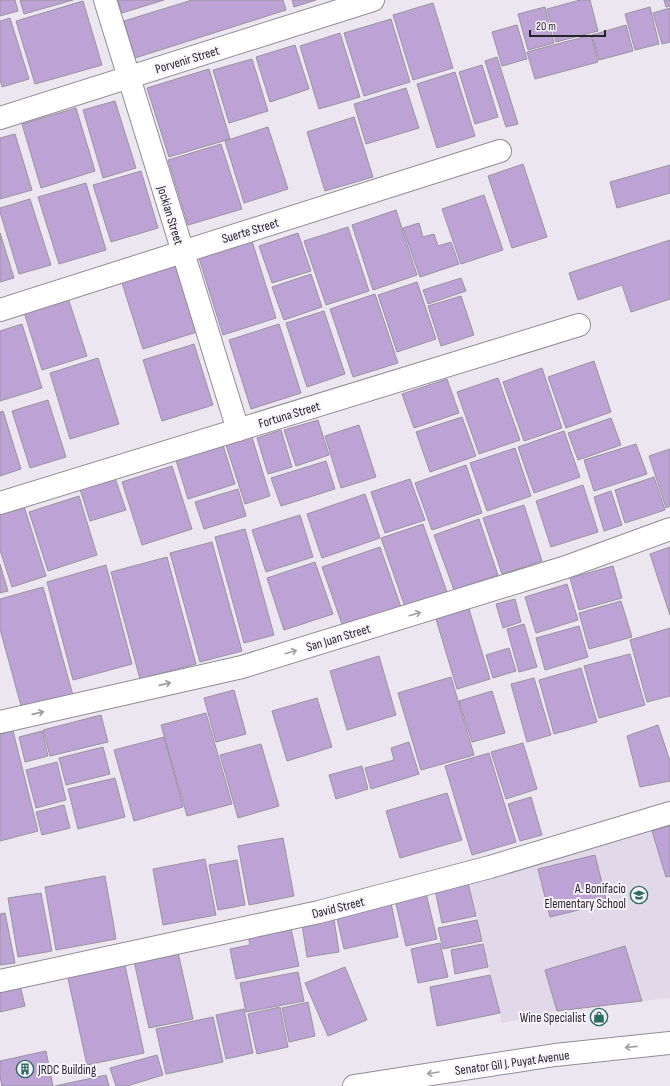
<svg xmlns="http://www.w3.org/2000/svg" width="670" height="1086" font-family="'Sofia Sans Condensed',sans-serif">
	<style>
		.built { fill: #e1d8e9 }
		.building { fill: #bda3d5; stroke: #98949d }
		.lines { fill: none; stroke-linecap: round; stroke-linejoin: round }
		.minor-casing { stroke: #908c95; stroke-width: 24 }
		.major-casing { stroke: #908c95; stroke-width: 24 }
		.minor { stroke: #fff; stroke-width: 22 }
		.major { stroke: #fff; stroke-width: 22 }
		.oneway { stroke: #9e9d9f }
		.labels { text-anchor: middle; stroke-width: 4; stroke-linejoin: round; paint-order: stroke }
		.street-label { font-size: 13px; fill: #272529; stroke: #f8f3fd }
		.poi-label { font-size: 13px; fill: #272529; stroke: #f8f3fd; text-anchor: end }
	</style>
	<rect width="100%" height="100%" fill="#ebe6f0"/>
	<polygon class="built" points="670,820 670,998 642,1001 625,946 545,970 557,1011 502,1023 467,879"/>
	<g class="building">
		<polygon points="0,0 15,0 18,11 0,16"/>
		<polygon points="20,0 73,0 24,14"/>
		<polygon points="118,0 164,0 122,13"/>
		<polygon points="192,0 283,0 286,10 135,58 124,21"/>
		<polygon points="292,0 316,0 294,7"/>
		<polygon points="580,0 590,0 598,31 556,42 547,9"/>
		<polygon points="664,0 670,0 670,6 666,7"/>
		<polygon points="83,1 102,65 35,84 16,21"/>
		<polygon points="433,3 453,68 413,80 393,15"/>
		<polygon points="545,7 554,43 528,50 518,14"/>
		<polygon points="650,7 659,44 635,50 625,14"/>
		<polygon points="670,8 670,42 662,44 653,13"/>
		<polygon points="10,18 29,79 2,87 0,79 0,21"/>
		<polygon points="391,19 410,82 364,96 344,33"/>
		<polygon points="517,25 527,59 502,66 492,32"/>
		<polygon points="626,25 633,51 599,60 592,35"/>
		<polygon points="340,33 360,97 319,109 300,46"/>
		<polygon points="591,35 598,62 535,79 527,52"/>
		<polygon points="295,45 309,89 270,102 256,57"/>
		<polygon points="497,57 518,124 506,127 485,61"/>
		<polygon points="252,59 268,111 229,123 213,70"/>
		<polygon points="482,65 498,117 475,124 459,72"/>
		<polygon points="209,69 230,139 169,157 147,88"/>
		<polygon points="455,72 475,136 437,148 417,84"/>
		<polygon points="406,88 419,128 366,144 354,104"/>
		<polygon points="115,101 136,168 103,178 83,110"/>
		<polygon points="76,108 95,171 41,188 22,124"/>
		<polygon points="354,117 373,177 325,191 307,132"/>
		<polygon points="268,127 288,189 244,203 225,141"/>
		<polygon points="15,134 32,190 0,199 0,138"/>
		<polygon points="221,144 242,209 188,225 168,160"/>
		<polygon points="523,164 547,237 512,248 488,176"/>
		<polygon points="670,165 670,193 617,208 610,182"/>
		<polygon points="141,171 158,228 111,242 93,185"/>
		<polygon points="86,183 106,250 59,264 38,197"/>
		<polygon points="484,195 503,250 461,264 442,209"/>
		<polygon points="30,199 51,265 19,274 0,212 0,208"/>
		<polygon points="396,210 417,275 373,290 352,225"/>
		<polygon points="419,223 423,237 434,234 438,246 451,242 459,264 420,277 403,228"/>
		<polygon points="348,227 369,291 326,305 304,241"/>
		<polygon points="0,233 14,278 0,282"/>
		<polygon points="298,233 311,271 272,283 259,246"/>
		<polygon points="670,240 670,299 631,312 622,285 578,300 569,273"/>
		<polygon points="252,241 276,318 223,335 199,258"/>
		<polygon points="175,263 197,332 143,349 121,280"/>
		<polygon points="311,274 322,307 284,320 272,287"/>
		<polygon points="461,278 466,291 428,304 423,290"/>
		<polygon points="417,282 436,339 397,352 378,295"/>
		<polygon points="375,294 398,363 353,377 330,309"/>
		<polygon points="461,296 474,335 441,346 428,306"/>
		<polygon points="68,298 87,356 42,370 24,312"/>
		<polygon points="324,311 345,374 307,387 286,323"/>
		<polygon points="22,324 42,388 0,401 0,331"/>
		<polygon points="279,324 301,393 251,409 229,340"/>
		<polygon points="194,344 213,405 162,421 143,360"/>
		<polygon points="98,358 119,424 70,439 50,373"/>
		<polygon points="594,361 611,412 566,428 548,377"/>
		<polygon points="542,368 562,428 524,441 503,382"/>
		<polygon points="498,378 520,440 479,454 457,392"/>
		<polygon points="447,379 459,413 414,428 402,394"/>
		<polygon points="48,400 66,457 30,468 12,411"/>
		<polygon points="3,411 21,469 0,476 0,412"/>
		<polygon points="462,417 476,456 430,472 416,432"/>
		<polygon points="611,418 621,445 578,460 568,433"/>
		<polygon points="318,420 329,455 296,466 284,430"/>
		<polygon points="359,425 376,477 341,488 325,436"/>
		<polygon points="281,430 292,467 268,474 257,438"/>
		<polygon points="564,431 580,477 534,493 518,447"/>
		<polygon points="251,434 270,496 245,504 225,442"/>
		<polygon points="636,444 647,474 594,491 584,460"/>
		<polygon points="223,445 235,484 188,499 176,460"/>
		<polygon points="515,448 531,496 487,511 470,463"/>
		<polygon points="670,449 670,506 666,508 649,456"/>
		<polygon points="326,461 335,489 281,506 271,478"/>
		<polygon points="466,465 482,513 432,530 415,483"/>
		<polygon points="172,466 192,529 142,545 122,482"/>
		<polygon points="654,477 665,510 625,523 615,490"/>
		<polygon points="115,478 126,510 90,521 80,489"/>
		<polygon points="410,479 425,520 385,533 371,492"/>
		<polygon points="583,485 598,532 551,547 536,501"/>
		<polygon points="238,489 246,516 204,529 195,502"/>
		<polygon points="611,491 622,525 604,531 594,497"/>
		<polygon points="365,494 380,538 322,558 307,514"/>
		<polygon points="79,496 97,555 48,571 29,512"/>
		<polygon points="23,503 46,576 12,587 0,550 0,510"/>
		<polygon points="524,505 542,561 502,574 483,518"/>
		<polygon points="300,515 313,557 266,572 252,530"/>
		<polygon points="479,519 498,575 454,590 434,535"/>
		<polygon points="423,524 447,592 405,607 381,538"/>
		<polygon points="245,529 274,635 244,643 215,537"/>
		<polygon points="212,542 242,651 200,662 170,553"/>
		<polygon points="380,547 401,607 343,627 322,567"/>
		<polygon points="670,547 670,615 650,554"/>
		<polygon points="167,557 196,664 140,679 111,572"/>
		<polygon points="315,562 333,614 284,630 267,578"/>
		<polygon points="0,564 8,591 0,593"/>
		<polygon points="106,565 132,664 73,680 47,582"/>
		<polygon points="613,566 622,598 579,610 570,578"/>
		<polygon points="567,584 578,620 536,633 525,597"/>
		<polygon points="43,587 74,699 23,713 0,629 0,599"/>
		<polygon points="515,599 521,622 503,628 496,604"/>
		<polygon points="621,601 632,637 589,649 579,613"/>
		<polygon points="469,609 490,679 457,689 436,619"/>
		<polygon points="524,624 537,667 519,672 507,629"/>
		<polygon points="579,626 588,657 545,670 536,638"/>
		<polygon points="670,628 670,696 647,702 630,640"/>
		<polygon points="509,648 516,671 493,678 486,655"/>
		<polygon points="630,654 645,705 599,718 584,666"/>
		<polygon points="379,656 396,715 347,730 330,671"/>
		<polygon points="581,668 597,722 554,734 539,680"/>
		<polygon points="451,677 474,755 421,770 398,693"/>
		<polygon points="534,678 551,735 527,742 511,684"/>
		<polygon points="234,690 246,734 216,742 204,698"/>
		<polygon points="492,691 505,733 472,742 459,701"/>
		<polygon points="317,698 332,747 287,761 272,711"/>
		<polygon points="206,713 232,804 187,816 161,725"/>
		<polygon points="101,715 108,742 50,756 43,730"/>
		<polygon points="658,725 670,761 670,781 640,787 627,736"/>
		<polygon points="13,731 38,831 0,841 0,734"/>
		<polygon points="42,731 48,756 25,762 19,737"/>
		<polygon points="164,737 183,807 134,821 114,750"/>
		<polygon points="409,742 419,774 371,789 365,768 394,760 391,748"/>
		<polygon points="523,743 537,789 506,799 491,752"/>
		<polygon points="261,744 279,806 238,818 220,755"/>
		<polygon points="103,747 110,774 66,785 59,758"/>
		<polygon points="489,753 516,842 472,855 445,766"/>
		<polygon points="57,762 66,800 36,808 26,770"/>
		<polygon points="362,766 368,789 336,799 329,775"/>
		<polygon points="115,778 125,817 78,829 68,789"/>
		<polygon points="447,793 462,840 400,858 386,811"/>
		<polygon points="531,797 542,835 520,841 508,804"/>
		<polygon points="64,805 70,828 42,835 36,812"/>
		<polygon points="670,825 670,876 666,877 652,831"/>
		<polygon points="283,838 294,896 249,905 238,846"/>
		<polygon points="595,855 607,903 550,917 538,869"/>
		<polygon points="205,859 216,915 163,925 153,869"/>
		<polygon points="237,860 245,905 218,910 209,865"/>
		<polygon points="105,876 116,939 56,950 45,887"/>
		<polygon points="467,879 476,916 442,923 434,885"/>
		<polygon points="41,893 52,951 18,957 8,898"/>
		<polygon points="426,893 437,939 406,946 395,900"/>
		<polygon points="391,903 398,937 344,949 336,914"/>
		<polygon points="5,913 15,963 0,965 0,914"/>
		<polygon points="334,919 339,952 307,957 302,924"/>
		<polygon points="477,920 482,941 443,949 438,928"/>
		<polygon points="290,924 299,966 236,979 230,949 250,945 247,932"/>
		<polygon points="440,943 448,977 418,983 411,949"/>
		<polygon points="483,944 488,967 455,974 451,950"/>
		<polygon points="625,946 642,1001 557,1011 545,970"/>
		<polygon points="177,948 193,1019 149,1028 133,957"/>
		<polygon points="124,961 144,1053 87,1065 67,974"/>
		<polygon points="345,967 367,1020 328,1036 305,983"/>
		<polygon points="298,972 304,1001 246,1012 240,983"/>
		<polygon points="490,975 500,1013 437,1026 430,987"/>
		<polygon points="19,981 25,1006 0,1012 0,986"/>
		<polygon points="308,1002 315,1036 289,1042 282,1008"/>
		<polygon points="280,1007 288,1047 257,1054 248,1014"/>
		<polygon points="244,1009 253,1053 226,1059 216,1015"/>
		<polygon points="213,1017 223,1062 166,1074 156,1029"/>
		<polygon points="46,1051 53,1086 2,1086 0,1076 0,1061"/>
		<polygon points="157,1055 163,1075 127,1086 116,1086 110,1068"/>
		<polygon points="106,1075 109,1086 55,1086"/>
	</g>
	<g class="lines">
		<defs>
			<g id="minor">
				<polyline points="105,0 238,430"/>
				<polyline points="0,118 373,0"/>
				<polyline points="0,310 500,151"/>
				<polyline points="0,503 579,325"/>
				<polyline points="0,722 242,667 566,567 670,529"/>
				<polyline points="0,981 319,912 490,867 670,813"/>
			</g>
			<polyline id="major" points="354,1086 555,1055 670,1043"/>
		</defs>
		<use href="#minor" class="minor-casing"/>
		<use href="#major" class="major-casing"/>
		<use href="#minor" class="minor"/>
		<use href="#major" class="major"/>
	</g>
	<defs><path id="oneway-shaft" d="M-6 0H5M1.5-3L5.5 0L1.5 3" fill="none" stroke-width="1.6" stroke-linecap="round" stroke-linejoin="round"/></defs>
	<g class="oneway">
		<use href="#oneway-shaft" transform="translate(415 614) rotate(-17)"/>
		<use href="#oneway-shaft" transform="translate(291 652) rotate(-17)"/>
		<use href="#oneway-shaft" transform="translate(165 684) rotate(-13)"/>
		<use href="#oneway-shaft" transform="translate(38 713) rotate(-13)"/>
		<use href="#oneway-shaft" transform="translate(631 1047) rotate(174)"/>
		<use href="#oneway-shaft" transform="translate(433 1073) rotate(171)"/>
	</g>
	<defs>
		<symbol id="school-ring" viewBox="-11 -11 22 22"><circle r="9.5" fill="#f8f3fd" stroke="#296d60" stroke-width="1.5"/><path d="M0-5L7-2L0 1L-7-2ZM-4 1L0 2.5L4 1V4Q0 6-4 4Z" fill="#296d60"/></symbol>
		<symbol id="shop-ring" viewBox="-11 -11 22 22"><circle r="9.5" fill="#f8f3fd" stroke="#296d60" stroke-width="1.5"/><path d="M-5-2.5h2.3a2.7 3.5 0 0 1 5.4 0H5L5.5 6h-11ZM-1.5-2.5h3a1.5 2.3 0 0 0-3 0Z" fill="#296d60"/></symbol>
		<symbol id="building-ring" viewBox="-11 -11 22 22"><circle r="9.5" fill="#f8f3fd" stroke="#296d60" stroke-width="1.5"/><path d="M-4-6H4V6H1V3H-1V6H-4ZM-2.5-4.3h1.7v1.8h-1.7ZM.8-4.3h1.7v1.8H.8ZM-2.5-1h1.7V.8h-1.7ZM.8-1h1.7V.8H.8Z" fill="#296d60"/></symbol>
	</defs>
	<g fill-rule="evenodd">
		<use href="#school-ring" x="629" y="885" width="20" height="20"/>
		<use href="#shop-ring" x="589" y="1007" width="20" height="20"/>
		<use href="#building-ring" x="15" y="1059" width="20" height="20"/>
	</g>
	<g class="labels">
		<g class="street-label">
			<text transform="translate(187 59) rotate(-17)" y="5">Porvenir Street</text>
			<text transform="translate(171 215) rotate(73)" y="5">Jockian Street</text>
			<text transform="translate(250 230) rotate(-17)" y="5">Suerte Street</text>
			<text transform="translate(289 414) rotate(-17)" y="5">Fortuna Street</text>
			<text transform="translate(338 637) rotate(-17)" y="5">San Juan Street</text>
			<text transform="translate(338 907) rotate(-14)" y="5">David Street</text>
			<text transform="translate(512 1062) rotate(-8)" y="5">Senator Gil J. Puyat Avenue</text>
		</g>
		<g class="poi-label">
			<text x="626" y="893">A. Bonifacio<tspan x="626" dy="15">Elementary School</tspan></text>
			<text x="586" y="1022">Wine Specialist</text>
			<text x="38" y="1074" text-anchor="start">JRDC Building</text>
		</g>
	</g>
	<path d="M530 30v6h75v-6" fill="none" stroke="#272529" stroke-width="2"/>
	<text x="536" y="30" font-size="12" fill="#272529" stroke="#f8f3fd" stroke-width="3" paint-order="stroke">20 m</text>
</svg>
